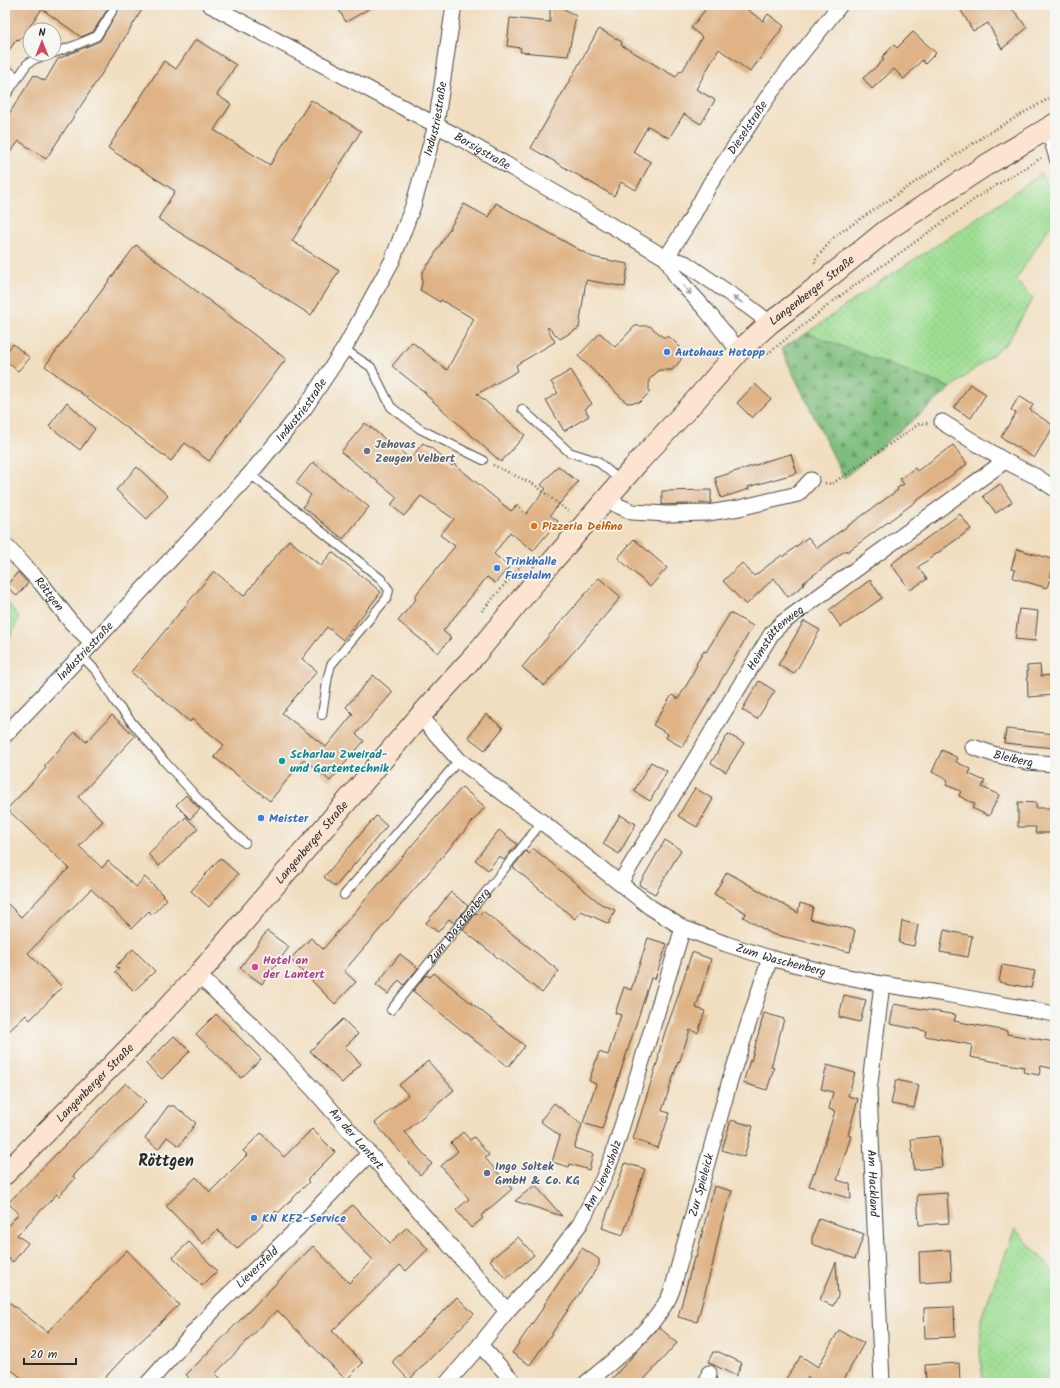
<svg xmlns="http://www.w3.org/2000/svg" width="1060" height="1388" font-family="Kalam,sans-serif">
	<style>
		.grass { fill: url(#grass-dots); stroke: #64845f }
		.forest { fill: url(#forest-firs); stroke: #547454 }
		.building { fill: #dfb385 }
		.lines { fill: none; stroke-linecap: round; stroke-linejoin: round }
		.lane-casing { stroke: #494641; stroke-width: 10 }
		.street-casing { stroke: #494641; stroke-width: 17 }
		.secondary-casing { stroke: #494641; stroke-width: 23 }
		.path { stroke: #494641; stroke-width: 2.5; stroke-dasharray: 1 3; stroke-linecap: butt }
		.lane { stroke: #fff; stroke-width: 8 }
		.street { stroke: #fff; stroke-width: 15 }
		.secondary { stroke: #fde4d1; stroke-width: 21 }
		.oneway { stroke: #a0a0a0 }
		.shop-dot { fill: #3f7fe0; stroke: #f6f6f2; stroke-width: 1.5 }
		.worship-dot { fill: #6b7280; stroke: #f6f6f2; stroke-width: 1.5 }
		.food-dot { fill: #e8710a; stroke: #f6f6f2; stroke-width: 1.5 }
		.culture-dot { fill: #0f9aa8; stroke: #f6f6f2; stroke-width: 1.5 }
		.hotel-dot { fill: #d1479c; stroke: #f6f6f2; stroke-width: 1.5 }
		.service-dot { fill: #5c6f8a; stroke: #f6f6f2; stroke-width: 1.5 }
		.labels { text-anchor: middle; stroke-width: 3.5; stroke-linejoin: round; paint-order: stroke }
		.street-label { font-size: 12px; fill: #2b2b2b; stroke: #f6f6f2 }
		.shop-label { font-size: 12px; font-weight: bold; fill: #366cbe; stroke: #f6f6f2; text-anchor: start }
		.worship-label { font-size: 12px; font-weight: bold; fill: #5b616d; stroke: #f6f6f2; text-anchor: start }
		.food-label { font-size: 12px; font-weight: bold; fill: #c56008; stroke: #f6f6f2; text-anchor: start }
		.culture-label { font-size: 12px; font-weight: bold; fill: #0d838f; stroke: #f6f6f2; text-anchor: start }
		.hotel-label { font-size: 12px; font-weight: bold; fill: #b23c85; stroke: #f6f6f2; text-anchor: start }
		.service-label { font-size: 12px; font-weight: bold; fill: #4e5e75; stroke: #f6f6f2; text-anchor: start }
		.district-label { font-size: 16px; font-weight: bold; fill: #2b2b2b; stroke: #f6f6f2 }
	</style>
	<defs>
		<pattern id="grass-dots" width="8" height="8" patternUnits="userSpaceOnUse"><rect width="8" height="8" fill="#9ede93"/><path d="M2 2h.1M6 6h.1" fill="none" stroke="#88bf7f" stroke-width="1.8" stroke-linecap="round"/></pattern>
		<pattern id="forest-firs" width="22" height="20" patternUnits="userSpaceOnUse"><rect width="22" height="20" fill="#7ebd7d"/><path d="M5 1l3.5 6h-7zM16 11l3.5 6h-7z" fill="#679a67"/></pattern>
	</defs>
	<rect width="100%" height="100%" fill="#f6f6f2"/>
	<filter id="ink" filterUnits="userSpaceOnUse"><feTurbulence type="fractalNoise" baseFrequency=".025" numOctaves="2"/><feDisplacementMap in="SourceGraphic" scale="8" xChannelSelector="R" yChannelSelector="G"/><feConvolveMatrix kernelMatrix="1 2 1 2 8 2 1 2 1" color-interpolation-filters="sRGB"/></filter>
	<filter id="wash" filterUnits="userSpaceOnUse"><feTurbulence type="fractalNoise" baseFrequency=".012" numOctaves="4" result="noise"/><feDisplacementMap in="SourceGraphic" scale="16" xChannelSelector="R" yChannelSelector="G"/><feGaussianBlur stdDeviation="0.9" result="paint"/><feColorMatrix in="noise" values="0 0 0 0 0 0 0 0 0 0 0 0 0 0 0 0 0 1.4 0 .05"/><feComposite in="paint" operator="in"/></filter>
	<g filter="url(#wash)">
		<rect width="100%" height="100%" fill="#f1dec0"/>
		<g class="grass">
			<polygon points="1041,173 1055,199 1055,218 1016,280 1033,298 1008,342 951,388 807,333 879,282 973,222"/>
			<polygon points="5,599 19,617 5,649"/>
			<polygon points="1015,1229 1055,1273 1055,1383 983,1383 980,1352 981,1318"/>
		</g>
		<polygon class="forest" points="807,333 951,388 844,478 781,349"/>
		<g id="blocks">
			<g class="building">
				<polygon points="5,5 110,5 93,32 81,37 42,9 19,41 17,39 5,56"/>
				<polygon points="121,5 145,5 114,55 46,159 19,141 5,159 5,120 34,75 45,81 58,59 100,41"/>
				<polygon points="336,5 375,5 346,22"/>
				<polygon points="550,5 558,5 576,16 568,56 520,52 521,48 507,46 510,18 550,22"/>
				<polygon points="709,5 741,5 763,21 768,14 784,26 750,72 719,49 696,89 715,100 701,124 684,114 669,138 648,126 633,152 651,162 636,190 621,182 614,196 531,148 599,29 622,42 621,45 676,77 679,72 683,70 702,37 691,28"/>
				<polygon points="958,5 1007,5 1016,13 1027,28 1002,49 988,23 973,31"/>
				<polygon points="913,32 936,53 925,64 922,60 904,79 894,69 872,89 863,78 884,60 882,57 894,45 897,48"/>
				<polygon points="196,39 236,65 217,95 231,104 214,130 270,165 311,100 361,131 292,241 339,271 311,315 158,219 175,191 108,148 164,61 176,69"/>
				<polygon points="496,203 592,257 628,264 625,287 586,280 579,328 560,339 548,327 547,328 555,342 516,365 518,371 477,394 525,435 501,462 425,394 426,393 392,366 412,342 447,370 474,319 441,300 440,302 420,290 422,284 422,273 428,264 429,264 464,204 488,217"/>
				<polygon points="136,245 286,359 209,461 185,443 171,461 45,366"/>
				<polygon points="635,326 650,326 663,337 670,337 680,347 681,360 672,370 659,370 649,380 649,393 640,402 627,403 578,356 600,333 615,347"/>
				<polygon points="13,344 30,358 18,371 5,360 5,354"/>
				<polygon points="571,370 592,404 585,409 589,416 564,431 546,400 558,393 551,382"/>
				<polygon points="755,384 771,399 752,418 737,403"/>
				<polygon points="970,384 986,394 971,418 954,408"/>
				<polygon points="1019,396 1033,405 1030,410 1054,426 1034,458 1001,437 1016,413 1011,410"/>
				<polygon points="67,402 95,429 80,450 49,426"/>
				<polygon points="365,423 410,459 423,443 428,447 429,446 452,466 454,464 511,511 517,505 526,514 546,489 541,485 558,466 578,482 550,515 558,521 533,551 510,532 494,554 509,567 495,583 487,577 443,631 451,638 438,653 398,621 416,599 414,597 455,546 440,535 454,519 421,496 404,516 391,505 397,497 341,452"/>
				<polygon points="953,445 967,464 847,552 846,550 803,583 804,585 788,597 774,578 746,605 723,581 742,563 754,576 782,555 783,557 808,537 817,548 898,490 897,488 904,484 900,479 915,468 917,471"/>
				<polygon points="791,454 797,473 748,487 749,489 721,498 715,478 762,463 762,462"/>
				<polygon points="313,462 369,507 343,539 303,507 311,495 296,483"/>
				<polygon points="137,467 168,496 147,519 116,490"/>
				<polygon points="1000,484 1012,502 996,513 983,496"/>
				<polygon points="711,490 711,503 662,505 662,491"/>
				<polygon points="960,514 971,529 918,567 927,579 910,590 891,564"/>
				<polygon points="634,539 667,568 650,587 618,558"/>
				<polygon points="289,540 321,566 332,552 381,592 343,640 327,627 302,659 317,671 282,713 326,747 353,714 346,707 373,675 393,692 356,734 364,741 330,781 304,759 270,801 214,757 224,745 192,719 190,722 131,672 214,571 244,596"/>
				<polygon points="1017,549 1055,560 1047,588 1013,578 1015,570 1011,569"/>
				<polygon points="18,572 28,583 17,596 6,586"/>
				<polygon points="599,578 621,597 544,686 522,667"/>
				<polygon points="870,580 882,598 841,627 829,610"/>
				<polygon points="1019,609 1038,611 1035,641 1015,639"/>
				<polygon points="730,613 753,626 682,747 666,738 668,734 653,725 672,695 678,699 692,676 691,676 697,665 696,664 704,651 706,652"/>
				<polygon points="804,621 820,630 794,674 778,665"/>
				<polygon points="1040,665 1041,676 1054,675 1055,695 1028,697 1027,666"/>
				<polygon points="759,681 775,691 757,719 742,710"/>
				<polygon points="486,714 503,728 485,750 468,737"/>
				<polygon points="112,715 135,736 78,797 103,821 79,846 102,868 108,861 136,887 145,877 167,899 152,915 149,911 132,928 91,889 28,953 62,987 30,1020 26,1015 5,1035 5,901 21,917 69,868 7,809 46,768 44,766 75,732 86,742"/>
				<polygon points="1006,729 1055,734 1055,748 1004,743"/>
				<polygon points="728,734 744,743 726,772 711,763"/>
				<polygon points="942,750 958,758 956,762 971,769 969,774 985,781 982,787 999,795 989,816 972,808 975,804 959,796 961,791 946,785 948,780 932,772"/>
				<polygon points="651,762 667,771 650,801 634,791"/>
				<polygon points="462,787 485,807 344,971 356,982 335,1004 290,959 311,938 323,949"/>
				<polygon points="695,788 713,799 697,827 678,816"/>
				<polygon points="186,795 200,809 190,819 176,805"/>
				<polygon points="1018,802 1036,803 1036,808 1054,808 1054,813 1055,813 1055,833 1035,833 1036,827 1018,827"/>
				<polygon points="620,815 636,824 619,854 603,844"/>
				<polygon points="376,816 387,826 335,887 324,877"/>
				<polygon points="186,817 198,829 159,866 148,854"/>
				<polygon points="499,830 517,844 504,860 499,856 488,870 475,860"/>
				<polygon points="665,840 681,850 655,894 639,885"/>
				<polygon points="533,848 601,904 615,910 609,924 581,911 575,919 513,867 526,851 529,854"/>
				<polygon points="220,858 238,874 209,907 191,891"/>
				<polygon points="727,872 798,913 800,903 813,907 810,919 855,930 850,952 772,934 743,917 746,913 714,894"/>
				<polygon points="451,892 468,906 454,923 449,919 438,932 426,923"/>
				<polygon points="483,911 559,971 542,993 463,930 476,913 480,915"/>
				<polygon points="902,921 918,925 914,946 899,943"/>
				<polygon points="944,930 972,936 968,957 940,952"/>
				<polygon points="267,931 289,947 262,984 240,968"/>
				<polygon points="648,938 667,944 655,979 651,978 602,1129 583,1123 596,1084 589,1081 599,1052 608,1055 621,1015 615,1013 624,987 631,990"/>
				<polygon points="133,949 155,971 134,991 115,972 119,969 116,966"/>
				<polygon points="692,952 711,959 696,1008 705,1011 698,1033 690,1030 679,1063 678,1062 662,1111 670,1113 658,1148 633,1139 659,1057 658,1056 665,1032 676,1002"/>
				<polygon points="400,954 418,968 404,985 399,980 388,994 376,985"/>
				<polygon points="1002,965 1035,971 1031,988 999,982"/>
				<polygon points="434,973 525,1046 508,1067 413,991 426,975 430,977"/>
				<polygon points="844,995 866,1000 860,1022 839,1017"/>
				<polygon points="894,1004 956,1015 954,1021 1007,1031 1007,1034 1055,1042 1055,1069 1041,1066 1039,1075 1023,1072 1024,1067 970,1057 972,1045 925,1036 926,1031 890,1024"/>
				<polygon points="764,1013 784,1019 771,1067 774,1068 767,1090 743,1083 750,1060 751,1061"/>
				<polygon points="216,1014 261,1059 241,1078 196,1034"/>
				<polygon points="343,1019 358,1034 345,1047 361,1064 342,1083 310,1051"/>
				<polygon points="174,1036 190,1051 162,1079 146,1064"/>
				<polygon points="428,1061 454,1090 405,1132 432,1164 420,1175 375,1123 408,1095 399,1085"/>
				<polygon points="827,1065 855,1073 848,1096 858,1099 848,1135 851,1136 837,1180 850,1184 851,1199 809,1186 814,1172 815,1173 835,1111 829,1109 833,1092 821,1089"/>
				<polygon points="896,1080 919,1085 914,1108 891,1104"/>
				<polygon points="126,1083 146,1102 73,1176 75,1179 59,1196 57,1194 17,1235 28,1243 13,1262 5,1255 5,1225 7,1227 19,1213 8,1203"/>
				<polygon points="554,1103 582,1125 574,1148 593,1154 589,1170 570,1164 569,1167 552,1162 560,1136 540,1121"/>
				<polygon points="168,1106 174,1106 196,1123 179,1146 167,1137 158,1149 145,1138"/>
				<polygon points="731,1120 753,1126 744,1157 722,1150"/>
				<polygon points="312,1129 335,1152 307,1180 309,1182 278,1213 276,1211 237,1249 217,1230 203,1244 166,1206 196,1177 210,1192 247,1155 243,1151 261,1133 284,1157"/>
				<polygon points="463,1132 470,1140 474,1137 489,1155 485,1158 512,1189 481,1216 483,1218 471,1228 456,1210 469,1199 441,1166 458,1151 451,1143"/>
				<polygon points="939,1136 942,1167 914,1170 911,1139"/>
				<polygon points="625,1163 645,1169 623,1235 602,1228"/>
				<polygon points="535,1185 562,1216 515,1201"/>
				<polygon points="714,1186 732,1191 721,1225 713,1263 697,1322 678,1317 694,1258 696,1258"/>
				<polygon points="947,1193 949,1223 919,1225 917,1195"/>
				<polygon points="352,1205 390,1243 407,1227 428,1249 406,1271 400,1265 332,1331 363,1363 346,1380 277,1310 215,1374 227,1383 194,1383 186,1375 313,1246 349,1283 373,1260 336,1222"/>
				<polygon points="819,1218 864,1234 855,1259 812,1244 812,1238"/>
				<polygon points="518,1237 534,1255 506,1279 490,1260"/>
				<polygon points="189,1242 217,1271 202,1286 173,1257"/>
				<polygon points="582,1248 599,1259 599,1265 530,1365 512,1353 545,1305 544,1305"/>
				<polygon points="127,1250 179,1305 124,1357 100,1383 28,1383 5,1365 5,1299 47,1332"/>
				<polygon points="950,1250 952,1281 920,1283 919,1252"/>
				<polygon points="836,1262 838,1296 833,1306 820,1300"/>
				<polygon points="457,1297 474,1314 409,1380 392,1362"/>
				<polygon points="954,1307 955,1337 925,1338 924,1308"/>
				<polygon points="659,1327 677,1343 641,1383 608,1383"/>
				<polygon points="839,1330 864,1343 842,1383 817,1383 808,1377 804,1383 783,1383 801,1356 818,1367"/>
				<polygon points="713,1352 719,1352 742,1363 736,1376 708,1362"/>
				<polygon points="959,1363 960,1383 926,1383 925,1365"/>
			</g>
		</g>
	</g>
	<g filter="url(#ink)">
		<use href="#blocks" fill-opacity="0" stroke="#494641" stroke-width="1"/>
		<g class="lines">
			<defs>
				<g id="lane">
					<polyline points="54,53 76,45 97,36 116,5"/>
					<polyline points="5,68 18,78"/>
					<polyline points="5,97 27,64 35,59 51,54"/>
					<polyline points="1045,131 1055,163"/>
					<polyline points="344,349 371,367 391,407 420,429 483,460"/>
					<polyline points="522,409 569,452 597,461 621,481"/>
					<polyline points="250,474 381,579 389,590 387,598 331,665 328,676 322,715"/>
					<polyline points="81,655 97,672 115,702 165,762 202,803 245,843"/>
					<polyline points="344,895 459,760"/>
					<path id="s1" d="M 391,1010 L 542,822"/>
				</g>
				<g id="street">
					<path id="s2" d="M 210,5 L 453,134 L 580,207 L 666,258 L 685,263 L 749,307 L 770,323"/>
					<path id="s3" d="M 666,258 L 691,219 L 710,184 L 771,92 L 840,5"/>
					<polyline points="666,258 677,278 706,310 739,351"/>
					<polyline points="942,422 1005,461 1037,477 1055,489"/>
					<polyline points="606,500 632,512 667,514 708,513 739,508 798,494 811,480"/>
					<path id="s4" d="M 5,545 L 41,583 L 71,622 L 93,643"/>
					<path id="s5" d="M 420,716 L 459,760 L 542,822 L 650,907 L 683,928 L 726,944 L 770,958 L 829,973 L 882,984 L 945,994 L 1055,1014"/>
					<path id="s6" d="M 5,735 L 93,643 L 250,474 L 304,409 L 344,349 L 392,261 L 413,206 L 436,125 L 454,5"/>
					<path id="s7" d="M 973,747 L 993,754 L 1027,762 L 1055,764"/>
					<path id="s8" d="M 620,883 L 772,633 L 782,623 L 1005,461"/>
					<path id="s9" d="M 198,975 L 255,1028 L 314,1090 L 507,1311"/>
					<path id="s10" d="M 882,984 L 869,1091 L 882,1383"/>
					<polyline points="480,1345 515,1383"/>
					<path id="s11" d="M 148,1383 L 221,1302 L 297,1229 L 369,1154"/>
					<path id="s12" d="M 447,1383 L 480,1345 L 507,1311 L 544,1271 L 580,1224 L 603,1179 L 613,1155 L 683,928"/>
					<path id="s13" d="M 586,1383 C 611,1363 649,1332 665,1304 C 669,1299 671,1293 673,1287 L 730,1080 L 770,958"/>
					<polyline points="706,1383 708,1380 709,1373"/>
				</g>
				<g id="secondary">
					<path id="s14" d="M 5,1174 L 137,1040 L 198,975 L 420,716 L 476,654 L 550,564 L 640,460 L 693,403 L 739,351 L 770,323 L 808,294 L 887,230 L 983,167 L 1055,124"/>
				</g>
			</defs>
			<use href="#lane" class="lane-casing"/>
			<use href="#street" class="street-casing"/>
			<use href="#secondary" class="secondary-casing"/>
			<g class="path">
				<polyline points="815,263 815,260 835,236 987,134 1055,95"/>
				<polyline points="764,355 766,355 840,296 982,194 1041,158"/>
				<polyline points="493,465 535,485 570,513"/>
				<polyline points="825,483 832,484 919,424 928,423"/>
				<polyline points="482,611 523,563"/>
			</g>
			<use href="#lane" class="lane"/>
			<use href="#street" class="street"/>
			<use href="#secondary" class="secondary"/>
		</g>
		<defs><path id="oneway-shaft" d="M-6 0H5M1.5-3L5.5 0L1.5 3" fill="none" stroke-width="1.6" stroke-linecap="round" stroke-linejoin="round"/></defs>
		<g class="oneway">
			<use href="#oneway-shaft" transform="translate(687 290) rotate(48)"/>
			<use href="#oneway-shaft" transform="translate(738 300) rotate(-147)"/>
		</g>
	</g>
	<g class="shop-dot">
		<circle cx="667" cy="352" r="4"/>
		<circle cx="497" cy="568" r="4"/>
		<circle cx="261" cy="818" r="4"/>
		<circle cx="254" cy="1218" r="4"/>
	</g>
	<circle class="worship-dot" cx="367" cy="451" r="4"/>
	<circle class="food-dot" cx="534" cy="526" r="4"/>
	<circle class="culture-dot" cx="282" cy="761" r="4"/>
	<circle class="hotel-dot" cx="255" cy="967" r="4"/>
	<circle class="service-dot" cx="487" cy="1173" r="4"/>
	<g class="labels">
		<g class="street-label">
			<text dy="4" stroke="none"><textPath href="#s6" startOffset="764">Industriestraße</textPath></text>
			<text dy="4" stroke="none"><textPath href="#s3" startOffset="154">Dieselstraße</textPath></text>
			<text dy="4" stroke="none"><textPath href="#s2" startOffset="309">Borsigstraße</textPath></text>
			<text dy="4" stroke="none"><textPath href="#s14" startOffset="1198">Langenberger Straße</textPath></text>
			<text dy="4" stroke="none"><textPath href="#s6" startOffset="440">Industriestraße</textPath></text>
			<text dy="4" stroke="none"><textPath href="#s4" startOffset="66">Röttgen</textPath></text>
			<text dy="4" stroke="none"><textPath href="#s8" startOffset="291">Heimstättenweg</textPath></text>
			<text dy="4" stroke="none"><textPath href="#s6" startOffset="116">Industriestraße</textPath></text>
			<text dy="4" stroke="none"><textPath href="#s7" startOffset="42">Bleiberg</textPath></text>
			<text dy="4" stroke="none"><textPath href="#s14" startOffset="452">Langenberger Straße</textPath></text>
			<text dy="4" stroke="none"><textPath href="#s1" startOffset="108">Zum Waschenberg</textPath></text>
			<text dy="4" stroke="none"><textPath href="#s5" startOffset="442">Zum Waschenberg</textPath></text>
			<text dy="4" stroke="none"><textPath href="#s14" startOffset="128">Langenberger Straße</textPath></text>
			<text dy="4" stroke="none"><textPath href="#s9" startOffset="228">An der Lantert</textPath></text>
			<text dy="4" stroke="none"><textPath href="#s12" startOffset="261">Am Lieversholz</textPath></text>
			<text dy="4" stroke="none"><textPath href="#s10" startOffset="200">Am Hackland</textPath></text>
			<text dy="4" stroke="none"><textPath href="#s13" startOffset="237">Zur Spieleick</textPath></text>
			<text dy="4" stroke="none"><textPath href="#s11" startOffset="159">Lieversfeld</textPath></text>
		</g>
		<g class="shop-label">
			<text x="675" y="356">Autohaus Hotopp</text>
			<text x="505" y="565">Trinkhalle<tspan x="505" dy="14">Fuselalm</tspan></text>
			<text x="269" y="822">Meister</text>
			<text x="262" y="1222">KN KFZ-Service</text>
		</g>
		<g class="worship-label">
			<text x="375" y="448">Jehovas<tspan x="375" dy="14">Zeugen Velbert</tspan></text>
		</g>
		<g class="food-label">
			<text x="542" y="530">Pizzeria Delfino</text>
		</g>
		<g class="culture-label">
			<text x="290" y="758">Scharlau Zweirad-<tspan x="290" dy="14">und Gartentechnik</tspan></text>
		</g>
		<g class="hotel-label">
			<text x="263" y="964">Hotel an<tspan x="263" dy="14">der Lantert</tspan></text>
		</g>
		<g class="service-label">
			<text x="495" y="1170">Ingo Soltek<tspan x="495" dy="14">GmbH &amp; Co. KG</tspan></text>
		</g>
		<g class="district-label">
			<text x="166" y="1166">Röttgen</text>
		</g>
	</g>
	<rect width="1060" height="1388" fill="none" stroke="#f6f6f2" stroke-width="20"/>
	<g transform="translate(42 42)"><circle r="19" fill="#f6f6f2" stroke="#a5a5a2"/>
	<path d="M0-3L7 15L0 10L-7 15Z" fill="#d1495b"/>
	<text y="-6" font-size="11" font-weight="bold" text-anchor="middle" fill="#2b2b2b">N</text>
	</g>
	<path d="M24 1358v6h52v-6" fill="none" stroke="#2b2b2b" stroke-width="2"/>
	<text x="30" y="1358" font-size="12" fill="#2b2b2b" stroke="#f6f6f2" stroke-width="3" paint-order="stroke">20 m</text>
</svg>
